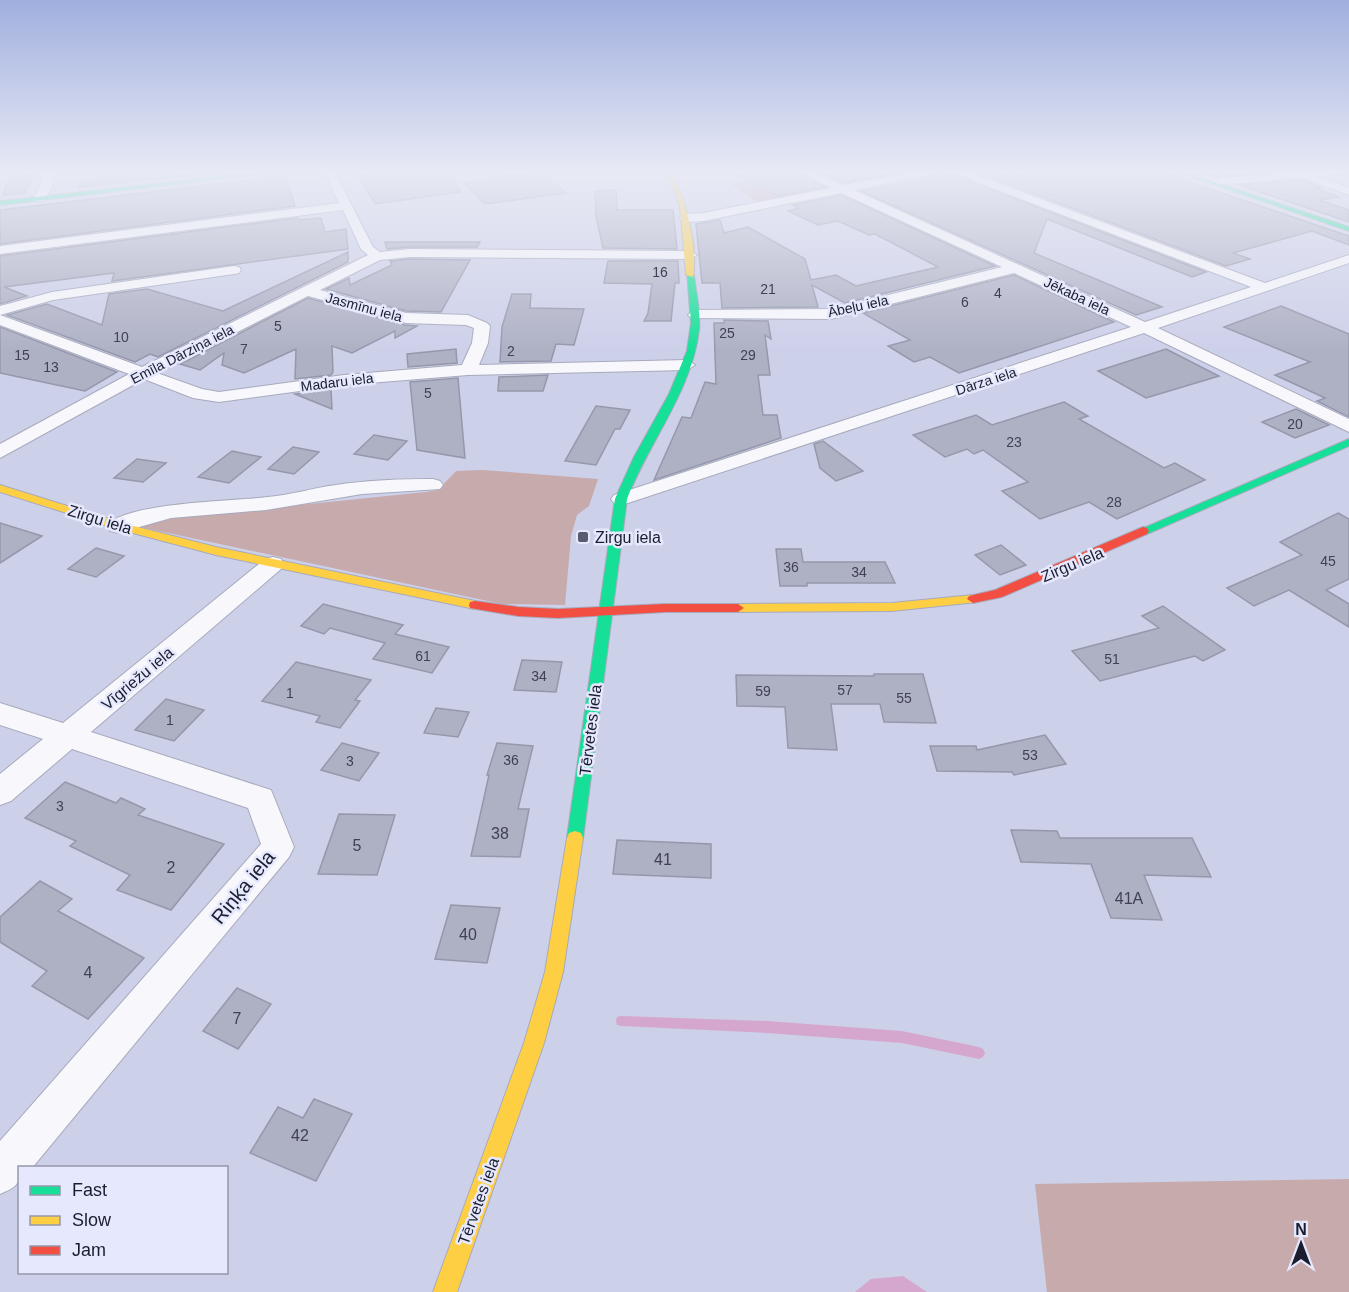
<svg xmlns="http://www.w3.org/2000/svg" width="1349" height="1292" font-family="Helvetica,sans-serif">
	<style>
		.green { fill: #c7aaac }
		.water { fill: #d5a7cf }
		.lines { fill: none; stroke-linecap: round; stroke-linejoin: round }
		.stream { fill: #d5a7cf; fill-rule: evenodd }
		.building { fill: #aeb0c4; stroke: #9598ab; stroke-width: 1.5 }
		.street-casing { stroke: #a7aabd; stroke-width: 2 }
		.fast-casing { stroke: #a7aabd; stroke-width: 2 }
		.slow-casing { stroke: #a7aabd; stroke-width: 2 }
		.jam-casing { stroke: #a7aabd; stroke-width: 2 }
		.street { fill: #f8f8fc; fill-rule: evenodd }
		.fast { fill: #16e098; fill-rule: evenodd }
		.slow { fill: #ffcf43; fill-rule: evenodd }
		.jam { fill: #f24e42; fill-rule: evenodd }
		.poi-dot { fill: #595c70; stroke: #e6e9fd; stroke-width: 2 }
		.labels { text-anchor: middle; stroke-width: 5; stroke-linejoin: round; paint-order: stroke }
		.number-label { font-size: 14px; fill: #404254 }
		.far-street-label { font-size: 14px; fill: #1b1d2f; stroke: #e6e9fd }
		.street-label { font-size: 16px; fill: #1b1d2f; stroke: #e6e9fd }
		.poi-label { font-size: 16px; fill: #1b1d2f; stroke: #e6e9fd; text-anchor: start }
		.near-number-label { font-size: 16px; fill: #404254 }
		.near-street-label { font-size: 20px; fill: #1b1d2f; stroke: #e6e9fd }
	</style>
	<rect width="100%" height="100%" fill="#cdd0e9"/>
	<g class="green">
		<polygon points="799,173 831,188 758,203 731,184"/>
		<polygon points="483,470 598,479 589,506 577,515 571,536 565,605 502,604 140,527 145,521 426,492 438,490 456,471"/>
		<polygon points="1349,1179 1349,1292 1047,1292 1035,1184"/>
	</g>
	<polygon class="water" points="903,1276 927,1292 855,1292 871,1279"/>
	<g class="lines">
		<polygon class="stream" points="621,1016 767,1021 902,1031 979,1047 983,1049 985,1053 983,1057 979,1059 902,1043 767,1033 621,1026 617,1025 616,1021 617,1017"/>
	</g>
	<g class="building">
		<polygon points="15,171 34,171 25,193 3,195 10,175"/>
		<polygon points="97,171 189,171 193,175 79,187 81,182 95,180"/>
		<polygon points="394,171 447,171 460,192 375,204 358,175"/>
		<polygon points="732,171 796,171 824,187 778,196"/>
		<polygon points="816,171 890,171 896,173 844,183"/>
		<polygon points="1035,171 1168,171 1171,176 1349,236 1349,245 1312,231 1233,253 1250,259 1226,266 992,178 1014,173 1034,179"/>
		<polygon points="1195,171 1279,171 1214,177"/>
		<polygon points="539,172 566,193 485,204 464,183"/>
		<polygon points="953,175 1206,272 1192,277 1047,219 1034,253 1162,307 1136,315 861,191"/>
		<polygon points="285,176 295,206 0,244 0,210"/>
		<polygon points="1302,180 1322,188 1315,188 1339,197 1319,200 1349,210 1349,222 1239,185"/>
		<polygon points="616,190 617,210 673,210 677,249 603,248 596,216 595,191"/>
		<polygon points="841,195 995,266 845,303 812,285 818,307 722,308 720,283 702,283 696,224 720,220 724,233 748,227 805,259 811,280 836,275 856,286 938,267 875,234 869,235 838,221 818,225 788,211 799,208 793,205"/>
		<polygon points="298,218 299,220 321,218 325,232 346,229 348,249 112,281 114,273 4,287 27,296 0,304 0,256"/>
		<polygon points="385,242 480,242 477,247 410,247 387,249"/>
		<polygon points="348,252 348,262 158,357 150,354 135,362 7,315 47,304 102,325 109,294 147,289 223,311"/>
		<polygon points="410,259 470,260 441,312 406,311 326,289 349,278 350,285 392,265 390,261"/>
		<polygon points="608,261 678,261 679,283 675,283 671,321 644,321 648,313 652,284 604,283"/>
		<polygon points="1014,275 1114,322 959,373 930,357 914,362 888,346 910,340 863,313"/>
		<polygon points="512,294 531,294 530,308 584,309 574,345 556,344 551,361 500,362 502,327"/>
		<polygon points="308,298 405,325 417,326 395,338 395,331 352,353 332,346 333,372 331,375 295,379 296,349 244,373 222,365 224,353 200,370 180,364"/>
		<polygon points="1281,306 1349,334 1349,417 1317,401 1325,398 1275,375 1310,362 1224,327"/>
		<polygon points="724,320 768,321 771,339 765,335 770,375 758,375 763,415 777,415 781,438 654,480 682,417 691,418 705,382 716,384 714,323 724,323"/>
		<polygon points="0,327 117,372 85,391 0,373"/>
		<polygon points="456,349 457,363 408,367 407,354"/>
		<polygon points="1166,349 1219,376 1146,398 1098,371"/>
		<polygon points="548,375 543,391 498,391 499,377"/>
		<polygon points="458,378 465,458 417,450 410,382"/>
		<polygon points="331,389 332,409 295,394"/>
		<polygon points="1064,402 1088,416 1079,419 1164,468 1175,463 1205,480 1117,519 1089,502 1040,519 1002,491 1028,482 983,450 974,454 967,449 945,457 913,435 976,415 992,425"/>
		<polygon points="596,406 630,410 620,429 615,429 596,465 565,461"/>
		<polygon points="1296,409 1329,425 1295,438 1262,422"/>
		<polygon points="374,435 407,441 388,460 354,454"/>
		<polygon points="823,441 863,471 836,481 820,468 814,444"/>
		<polygon points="293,447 319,452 294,474 268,469"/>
		<polygon points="232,451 261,457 229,483 198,477"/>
		<polygon points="137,459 166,463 143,482 114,478"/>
		<polygon points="1338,513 1349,519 1349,579 1326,590 1349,604 1349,627 1289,590 1254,606 1227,588 1302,555 1280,542"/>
		<polygon points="0,523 42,536 0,563"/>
		<polygon points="1001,545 1026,565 1000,575 975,555"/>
		<polygon points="96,548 124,556 96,577 68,569"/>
		<polygon points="776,549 801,549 803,562 885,562 895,583 807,583 807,586 780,586"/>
		<polygon points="323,604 403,625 395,634 449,647 432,673 373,659 385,643 330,628 324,634 301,626"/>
		<polygon points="1163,606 1225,650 1203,661 1195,656 1100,681 1072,651 1159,628 1142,616"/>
		<polygon points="522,660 562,662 556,692 514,690"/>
		<polygon points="296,662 371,680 355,700 360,701 340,728 316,722 320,716 262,701"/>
		<polygon points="874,674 923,674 936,723 884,722 880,704 831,704 837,750 788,748 785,707 737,706 736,675 874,676"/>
		<polygon points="166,699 204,710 174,741 135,730"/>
		<polygon points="436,708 469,712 458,737 424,733"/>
		<polygon points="1045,735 1066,764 1014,775 1012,772 937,771 930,746 976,746 977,750"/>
		<polygon points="342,743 379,753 359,781 321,770"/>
		<polygon points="497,743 533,746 518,809 529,809 520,857 471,856 489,775 487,775"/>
		<polygon points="65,782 116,803 121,798 145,809 138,815 224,844 171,910 117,890 130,875 70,846 76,841 25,818"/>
		<polygon points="339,814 395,815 377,875 318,874"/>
		<polygon points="1011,830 1057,831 1060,838 1192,838 1211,877 1144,875 1162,920 1111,918 1091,864 1021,862"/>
		<polygon points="617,840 711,844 711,878 613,874"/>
		<polygon points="40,881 72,899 58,911 144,958 88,1019 32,986 47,971 0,942 0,917"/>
		<polygon points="451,905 500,908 487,963 435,959"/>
		<polygon points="237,988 271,1004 238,1049 203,1031"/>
		<polygon points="314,1099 352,1114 316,1181 250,1153 278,1107 303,1118"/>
	</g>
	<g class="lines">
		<defs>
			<g id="street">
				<polygon points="45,171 55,171 51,189 43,201 35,201 33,199 39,189"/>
				<path d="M 324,171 L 334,171 L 373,247 L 380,252 L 410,249 L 690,251 L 697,255 L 690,259 L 410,257 L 380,260 L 320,290 L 406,313 L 468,315 L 487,323 L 490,326 L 488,343 L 479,365 L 687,360 L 695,365 L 687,370 L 468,375 L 344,385 L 219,402 L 193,398 L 144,379 L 0,458 L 0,444 L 129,374 L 0,325 L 0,306 L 52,292 L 234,266 L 239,267 L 241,270 L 239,273 L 234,274 L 53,300 L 0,315 L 142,367 L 368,255 L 361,249 L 343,210 L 0,254 L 0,246 L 339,203 ZM 308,296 L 406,323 L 466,325 L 474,328 L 472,343 L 462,365 L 344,375 L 219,392 L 202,389 L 157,373 Z"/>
				<polygon points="798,171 811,171 844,185 919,171 938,171 933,174 854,190 1145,322 1251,287 953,173 952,171 966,171 1265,283 1349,255 1349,263 1158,328 1349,419 1349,432 1144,333 628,503 621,505 614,503 611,499 614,495 1131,327 1014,273 831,319 691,318 688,315 691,312 696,310 831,309 1002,267 841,193 703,221 685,222 679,218 685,214 703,213 831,188"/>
				<polygon points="1309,171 1346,171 1341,174 1316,176 1349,188 1349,195 1302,178 1215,185 1210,182 1215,179"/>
				<path d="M 433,479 L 440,481 L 443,485 L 440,489 L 362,494 L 266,510 L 171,518 L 118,533 L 110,531 L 107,526 C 124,502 238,501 268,497 C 291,495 313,488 336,485 C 368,480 401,479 433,479 Z"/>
				<path d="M 273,557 L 281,559 L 284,564 L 281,569 L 91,732 L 271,790 L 294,847 L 289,857 L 32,1168 L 20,1168 C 20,1185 16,1187 0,1194 L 0,1141 L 261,844 L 248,808 L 72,749 L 11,801 L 0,805 L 0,774 L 43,739 L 0,725 L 0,703 L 63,723 L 265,559 Z"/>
			</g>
			<g id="fast">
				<polygon points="272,171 286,171 0,205 0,201"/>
				<polygon points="1175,171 1181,171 1349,227 1349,231"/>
				<path d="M 687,273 L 694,275 C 696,293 701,312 699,330 C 692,391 648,443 627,499 L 583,838 L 581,843 L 575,845 L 569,843 L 567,838 L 615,499 L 634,457 L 669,394 L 687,351 L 691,323 Z"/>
				<polygon points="1349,439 1349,446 1147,534 1139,534 1137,531"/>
			</g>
			<g id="slow">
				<path d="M 665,171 L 669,171 C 686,195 698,248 693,277 L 686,275 L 680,207 L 676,194 Z"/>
				<polygon points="0,485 122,523 216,547 475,601 481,605 475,609 216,555 114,528 0,492"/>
				<polygon points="973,595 977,596 979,599 977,602 892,611 738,612 732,608 738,604 892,603"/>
				<polygon points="575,831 581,833 583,838 563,972 544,1043 457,1292 433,1292 524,1043 545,972 567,838 569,833"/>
			</g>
			<g id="jam">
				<polygon points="1143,527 1147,528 1149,531 1147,534 1002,597 973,603 967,599 969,596 995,590"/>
				<polygon points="475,601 518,607 558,609 665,604 738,604 744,608 738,612 665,612 558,618 518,616 470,608 469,605 470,602"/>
			</g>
		</defs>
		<use href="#street" class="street-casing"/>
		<use href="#fast" class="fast-casing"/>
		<use href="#slow" class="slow-casing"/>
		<use href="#jam" class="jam-casing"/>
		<use href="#street" class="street"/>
		<use href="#fast" class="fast"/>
		<use href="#slow" class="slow"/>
		<use href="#jam" class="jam"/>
	</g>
	<linearGradient id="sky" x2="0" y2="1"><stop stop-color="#a0afde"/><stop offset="0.49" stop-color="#e8eaf5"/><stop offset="1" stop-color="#e8eaf5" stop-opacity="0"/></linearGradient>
	<rect width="1349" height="351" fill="url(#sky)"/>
	<rect class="poi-dot" x="577" y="531" width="12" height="12" rx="3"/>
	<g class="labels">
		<g class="number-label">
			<text x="660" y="277">16</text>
			<text x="768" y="294">21</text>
			<text x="998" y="298">4</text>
			<text x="965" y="307">6</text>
			<text x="278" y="331">5</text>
			<text x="727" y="338">25</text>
			<text x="121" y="342">10</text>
			<text x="244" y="354">7</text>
			<text x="511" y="356">2</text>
			<text x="22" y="360">15</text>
			<text x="748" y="360">29</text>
			<text x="51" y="372">13</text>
			<text x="428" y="398">5</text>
			<text x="1295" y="429">20</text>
			<text x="1014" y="447">23</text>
			<text x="1114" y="507">28</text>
			<text x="1328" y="566">45</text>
			<text x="791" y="572">36</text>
			<text x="859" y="577">34</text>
			<text x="423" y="661">61</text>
			<text x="1112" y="664">51</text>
			<text x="539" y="681">34</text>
			<text x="845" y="695">57</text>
			<text x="763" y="696">59</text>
			<text x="290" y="698">1</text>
			<text x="904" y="703">55</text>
			<text x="170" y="725">1</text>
			<text x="1030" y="760">53</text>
			<text x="511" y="765">36</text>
			<text x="350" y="766">3</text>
			<text x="60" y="811">3</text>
		</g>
		<g class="far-street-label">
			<text transform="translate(1077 296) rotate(25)" y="5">Jēkaba iela</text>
			<text transform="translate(858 306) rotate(-12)" y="5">Ābeļu iela</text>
			<text transform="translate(364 307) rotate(15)" y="5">Jasmīnu iela</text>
			<text transform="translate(182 354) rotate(-27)" y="5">Emīla Dārziņa iela</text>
			<text transform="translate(986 381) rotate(-18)" y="5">Dārza iela</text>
			<text transform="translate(337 382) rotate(-7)" y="5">Madaru iela</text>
		</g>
		<g class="street-label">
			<text transform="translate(100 519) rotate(17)" y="6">Zirgu iela</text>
			<text transform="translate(1072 564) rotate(-23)" y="6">Zirgu iela</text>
			<text transform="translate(137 678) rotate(-40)" y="6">Vīgriežu iela</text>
			<text transform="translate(590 730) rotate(-83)" y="6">Tērvetes iela</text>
			<text transform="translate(478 1201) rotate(-70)" y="6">Tērvetes iela</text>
		</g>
		<g class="poi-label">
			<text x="595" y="543">Zirgu iela</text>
		</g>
		<g class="near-number-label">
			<text x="500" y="839">38</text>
			<text x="357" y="851">5</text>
			<text x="663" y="865">41</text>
			<text x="171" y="873">2</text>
			<text x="1129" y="904">41A</text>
			<text x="468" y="940">40</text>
			<text x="88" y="978">4</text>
			<text x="237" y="1024">7</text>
			<text x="300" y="1141">42</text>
		</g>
		<g class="near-street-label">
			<text transform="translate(243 887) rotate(-51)" y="7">Riņķa iela</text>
		</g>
	</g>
	<rect x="18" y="1166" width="210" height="108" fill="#e6e9fd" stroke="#9597ab" stroke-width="1.5"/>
	<rect x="30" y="1186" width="30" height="9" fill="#16e098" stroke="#9597ab" stroke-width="1.5"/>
	<text x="72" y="1196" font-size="18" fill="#1b1d2f">Fast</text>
	<rect x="30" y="1216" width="30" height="9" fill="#ffcf43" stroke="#9597ab" stroke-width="1.5"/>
	<text x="72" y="1226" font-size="18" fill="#1b1d2f">Slow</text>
	<rect x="30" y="1246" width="30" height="9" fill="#f24e42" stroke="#9597ab" stroke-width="1.5"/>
	<text x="72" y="1256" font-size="18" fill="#1b1d2f">Jam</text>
	<g transform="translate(1301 1244)" stroke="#e6e9fd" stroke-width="4.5" paint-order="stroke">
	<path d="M0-4.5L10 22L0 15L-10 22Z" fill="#1b1d2f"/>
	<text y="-9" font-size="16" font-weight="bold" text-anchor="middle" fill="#1b1d2f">N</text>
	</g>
</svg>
